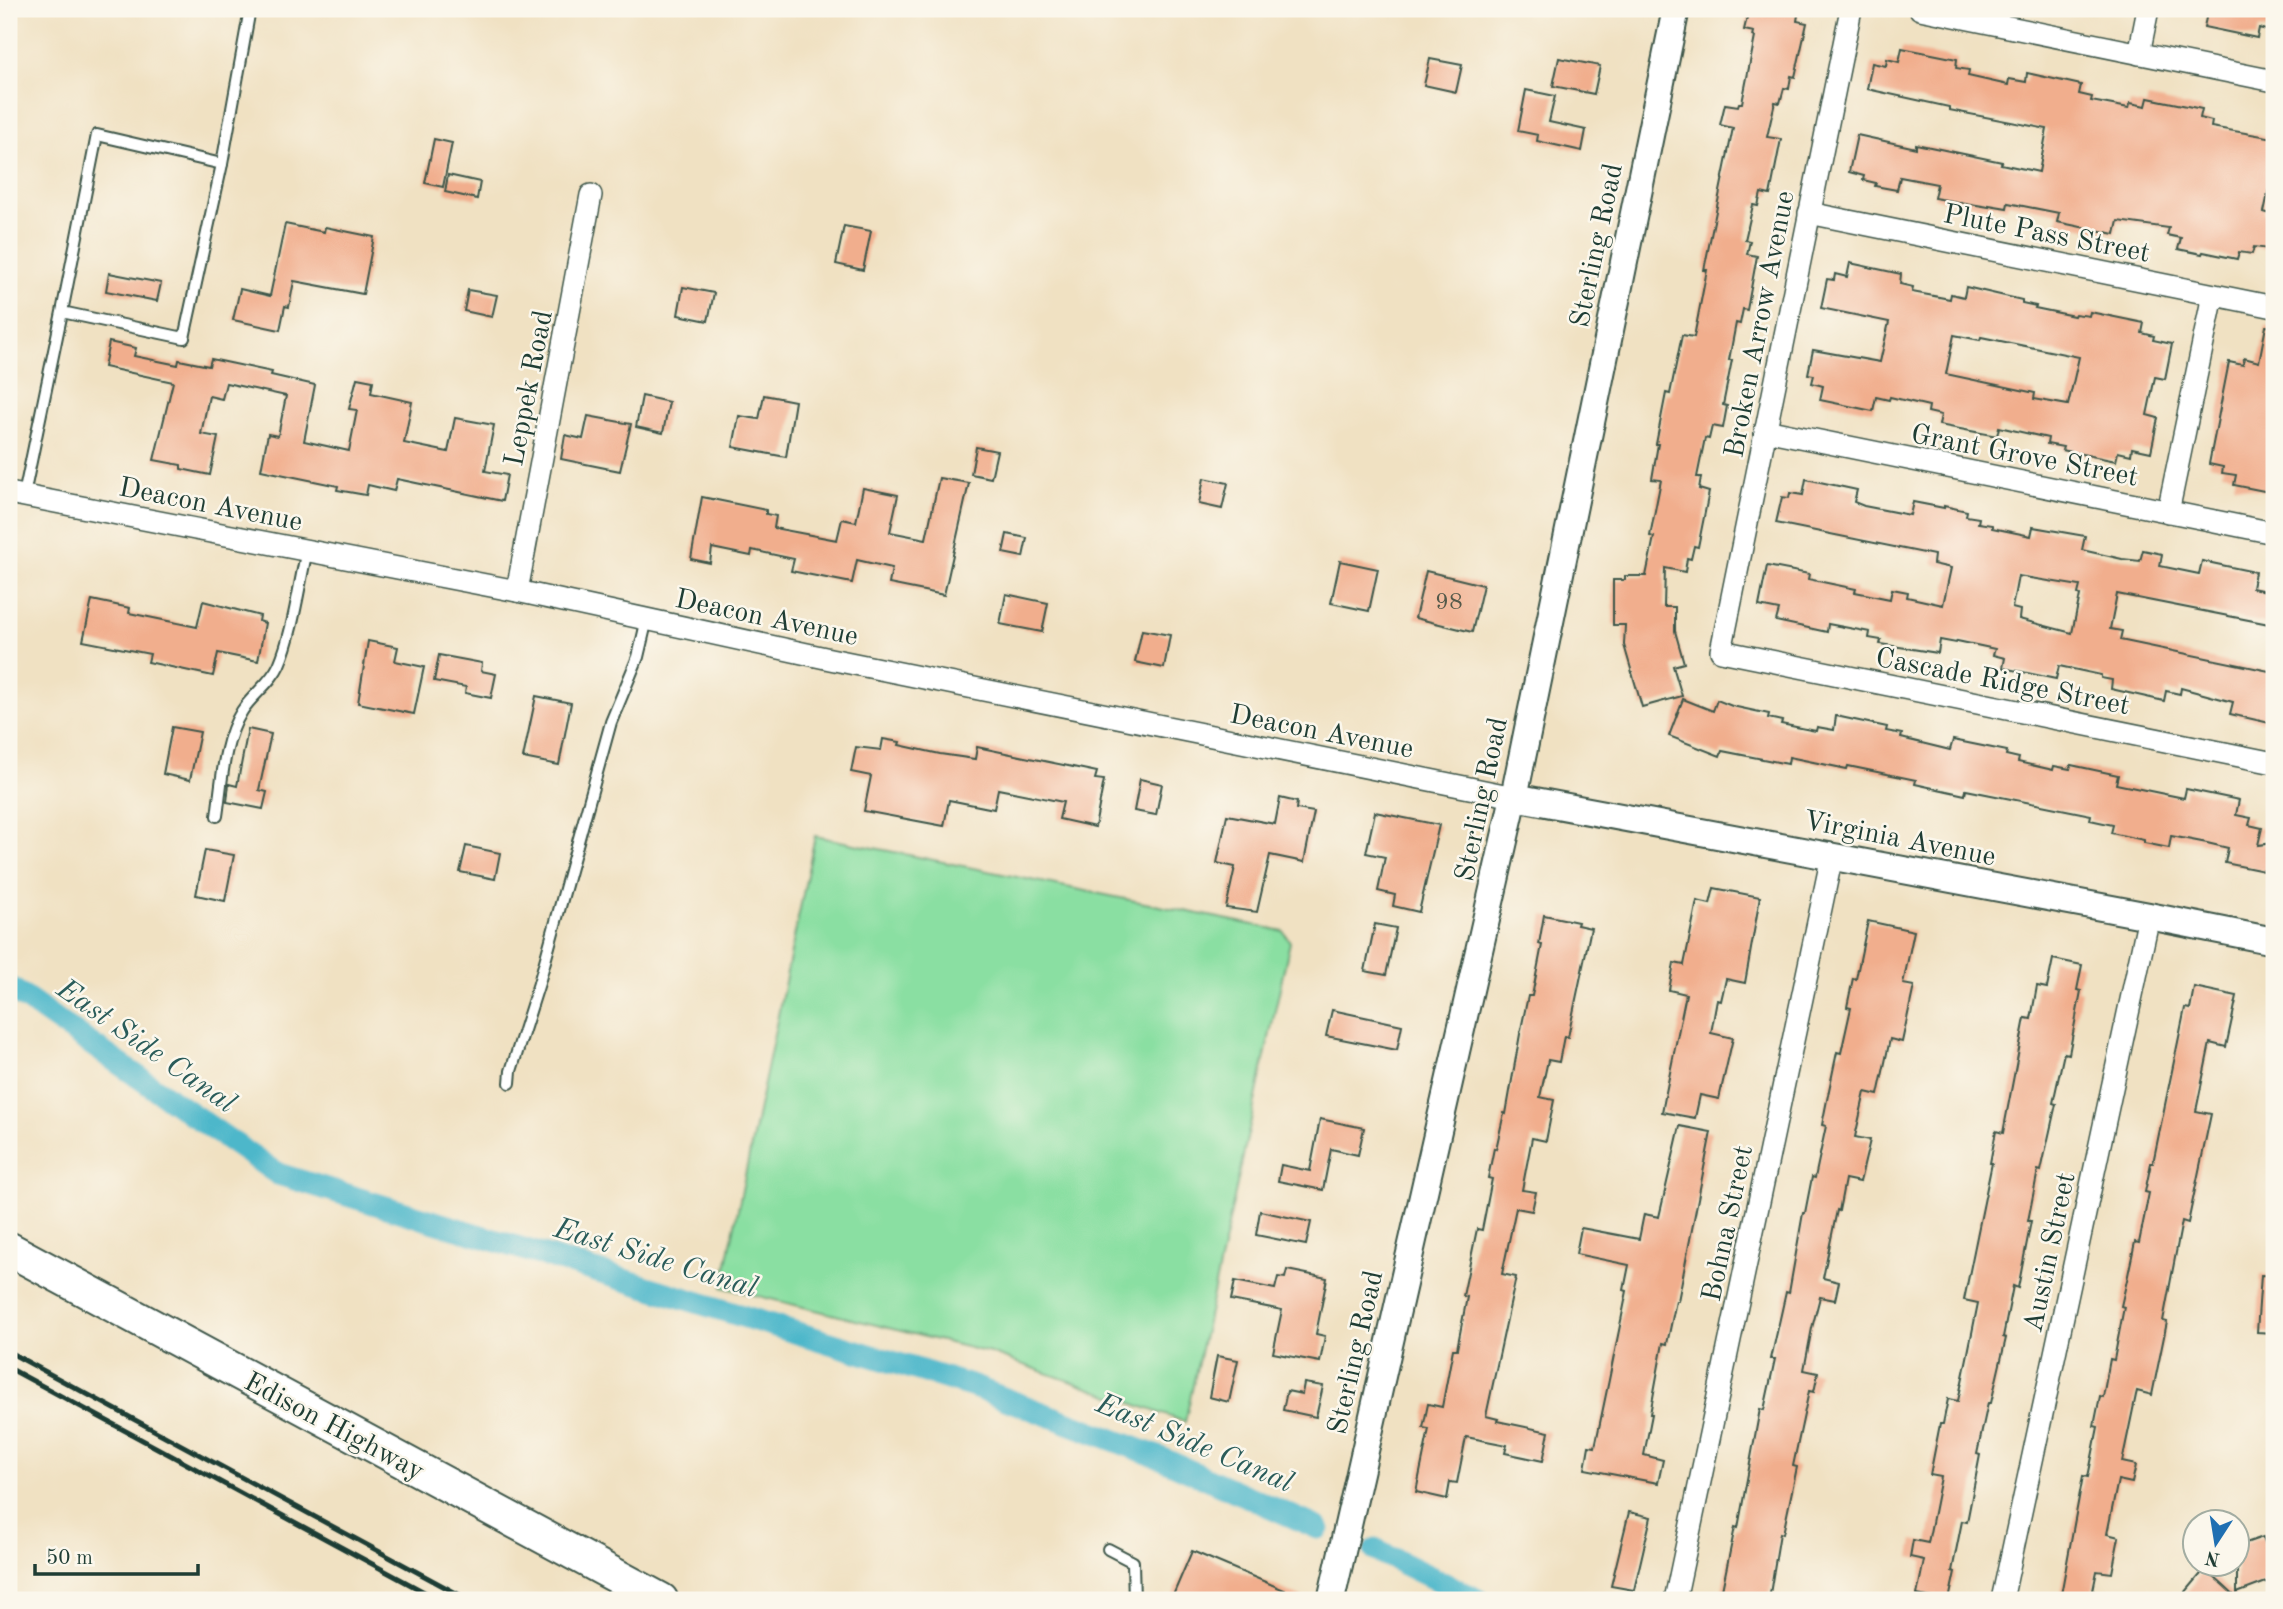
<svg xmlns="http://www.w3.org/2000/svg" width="2283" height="1609" font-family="'Old Standard TT',serif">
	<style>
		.green { fill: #8adfa2; stroke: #548e6b; stroke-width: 2 }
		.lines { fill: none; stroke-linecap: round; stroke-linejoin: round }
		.canal { stroke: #4db7ca; stroke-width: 23 }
		.building { fill: #f1ae8d; fill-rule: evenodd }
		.service-casing { stroke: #3e5649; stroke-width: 14 }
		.minor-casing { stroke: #3e5649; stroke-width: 24 }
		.tertiary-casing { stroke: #3e5649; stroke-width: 30 }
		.primary-casing { stroke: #3e5649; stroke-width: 37 }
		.service { stroke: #fff; stroke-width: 10 }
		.minor { stroke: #fff; stroke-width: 21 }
		.tertiary { stroke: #fff; stroke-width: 26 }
		.primary { stroke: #fff; stroke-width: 33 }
		.rail { stroke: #1f3d34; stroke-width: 5 }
		.labels { text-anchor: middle; stroke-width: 5; stroke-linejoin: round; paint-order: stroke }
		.number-label { font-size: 24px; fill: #54594a }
		.street-label { font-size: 28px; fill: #1f3d34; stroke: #fbf7ec }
		.water-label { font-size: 30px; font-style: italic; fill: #2a5c5a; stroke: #fbf7ec }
	</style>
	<rect width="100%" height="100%" fill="#fbf7ec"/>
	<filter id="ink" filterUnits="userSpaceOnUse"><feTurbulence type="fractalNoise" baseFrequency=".0143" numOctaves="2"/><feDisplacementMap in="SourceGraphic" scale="14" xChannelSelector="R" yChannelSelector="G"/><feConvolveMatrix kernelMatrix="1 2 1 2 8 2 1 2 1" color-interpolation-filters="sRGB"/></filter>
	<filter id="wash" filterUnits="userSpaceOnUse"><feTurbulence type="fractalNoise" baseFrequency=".00686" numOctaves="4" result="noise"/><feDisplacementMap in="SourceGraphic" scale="28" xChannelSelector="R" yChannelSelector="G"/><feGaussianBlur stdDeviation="1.57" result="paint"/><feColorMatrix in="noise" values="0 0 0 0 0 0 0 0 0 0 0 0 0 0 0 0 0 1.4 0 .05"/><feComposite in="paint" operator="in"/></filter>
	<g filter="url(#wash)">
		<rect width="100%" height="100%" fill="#f0e1c2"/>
		<polygon class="green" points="815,836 1283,931 1290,942 1185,1422 990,1353 722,1287"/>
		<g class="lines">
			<g class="canal">
				<polyline points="9,987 278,1174 974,1387 1161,1458 1318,1528"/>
				<polyline points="1375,1550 1478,1600"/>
			</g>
		</g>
		<g id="blocks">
			<g class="building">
				<polygon points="1749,9 1799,9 1797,21 1807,23 1795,77 1791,76 1789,89 1784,88 1780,103 1775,102 1767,137 1781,139 1770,195 1761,193 1758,206 1753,205 1745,240 1750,241 1747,254 1757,256 1747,310 1743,309 1740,324 1736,323 1729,360 1732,360 1723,405 1727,406 1723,428 1712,426 1709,439 1705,438 1697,477 1701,477 1699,489 1709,492 1698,547 1694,546 1691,559 1687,558 1685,572 1665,568 1664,607 1675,607 1675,631 1684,663 1673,666 1682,696 1642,707 1624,645 1625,625 1613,625 1613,580 1625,580 1625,576 1646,576 1654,537 1650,536 1661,480 1652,479 1658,444 1656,444 1666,393 1670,394 1682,335 1694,337 1707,270 1704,270 1733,128 1720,125 1725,104 1738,106 1739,103 1742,103 1755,37 1753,36 1754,32 1744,30"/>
				<polygon points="2208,9 2274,9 2274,32 2259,28 2257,38 2204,27"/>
				<polygon points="1902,48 1957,59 1956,68 1969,70 1968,76 2008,85 2009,79 2026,82 2027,73 2081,85 2079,94 2092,97 2091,101 2129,108 2130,103 2146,106 2148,98 2202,109 2200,118 2212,121 2211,127 2274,138 2274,166 2264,212 2274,215 2269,249 2254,247 2252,254 2239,252 2237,259 2203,252 2202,254 2178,249 2181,238 2167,235 2169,228 2118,221 2115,234 2057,222 2059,213 2008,203 2007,208 1989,205 1989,207 1934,198 1937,184 1900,177 1897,190 1875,186 1876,183 1863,180 1864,176 1849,172 1857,135 1916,148 1916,144 2002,162 2001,164 2039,172 2047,129 1949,110 1949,107 1867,89 1872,63 1886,66 1887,59 1899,62"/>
				<polygon points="1559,58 1600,66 1594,94 1553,86"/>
				<polygon points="1430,59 1462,65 1456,92 1424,85"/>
				<polygon points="1526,90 1555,96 1549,122 1586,130 1582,151 1537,141 1538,135 1518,131"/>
				<polygon points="434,139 452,143 443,187 425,183"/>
				<polygon points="448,175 480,182 477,199 445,192"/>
				<polygon points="285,224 324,232 325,227 374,237 363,294 294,281 289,307 285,306 280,330 233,320 240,289 270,296"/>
				<polygon points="844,226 871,231 863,270 836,264"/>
				<path d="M 1850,263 L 1901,274 L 1900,284 L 1913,287 L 1912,292 L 1950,299 L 1951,294 L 1964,297 L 1966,287 L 2022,300 L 2022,303 L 2036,306 L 2035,308 L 2074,316 L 2075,314 L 2089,316 L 2090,312 L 2144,323 L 2142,333 L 2154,336 L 2153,340 L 2172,344 L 2165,379 L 2155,377 L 2147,415 L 2158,418 L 2151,452 L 2132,448 L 2131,455 L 2118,452 L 2116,461 L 2062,450 L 2063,447 L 2047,444 L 2048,438 L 1999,427 L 1997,436 L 1939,425 L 1941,415 L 1928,412 L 1929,406 L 1890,397 L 1889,400 L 1876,397 L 1873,411 L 1820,400 L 1823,386 L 1812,383 L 1814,375 L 1808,374 L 1813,350 L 1880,362 L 1889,322 L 1821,308 L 1827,279 L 1834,280 L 1835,274 L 1847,277 ZM 1954,335 L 1980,340 L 1981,337 L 2079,357 L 2068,405 L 2034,399 L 2035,393 L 1946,374 Z"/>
				<polygon points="109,273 161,283 157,301 106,291"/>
				<polygon points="683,287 714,293 708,321 678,315"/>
				<polygon points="468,290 497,295 492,317 464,311"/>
				<polygon points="2266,326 2274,327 2274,493 2234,485 2236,475 2222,473 2223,467 2209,464 2229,362 2243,365 2244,358 2259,362"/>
				<polygon points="109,342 136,348 134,356 178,365 179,360 209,366 211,359 272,372 271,375 315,385 304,441 349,451 357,410 349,409 357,378 373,381 371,393 412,402 404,443 448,452 455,418 494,425 485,471 507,475 502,501 397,479 394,491 368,485 366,495 337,490 338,486 261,470 268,434 278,436 286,396 226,383 222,399 209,396 201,434 218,437 210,475 181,469 181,465 154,460 173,382 104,367"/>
				<polygon points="764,395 795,401 786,457 733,447 739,416 759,419"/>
				<polygon points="642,396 669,402 663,433 636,427"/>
				<polygon points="588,416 631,424 620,471 561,459 565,435 583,439"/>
				<polygon points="976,447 997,451 991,478 971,474"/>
				<polygon points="939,478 969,483 944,595 889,584 892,568 857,560 852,583 791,571 794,559 752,550 751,556 712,548 710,563 691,559 702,497 766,510 766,514 776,516 774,528 837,540 842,519 856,522 863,488 898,495 890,532 926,539"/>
				<polygon points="1204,478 1228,483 1222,509 1199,504"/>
				<path d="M 1806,479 L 1857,490 L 1854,502 L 1864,506 L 1910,515 L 1913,502 L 1944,508 L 1944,506 L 1967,511 L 1966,516 L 1979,518 L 1978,523 L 1992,525 L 1992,528 L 2031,536 L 2033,527 L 2085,536 L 2082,550 L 2122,559 L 2140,561 L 2143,550 L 2162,554 L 2160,566 L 2199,574 L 2202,561 L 2255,572 L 2252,588 L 2266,591 L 2265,594 L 2274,596 L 2274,625 L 2117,594 L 2110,629 L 2122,631 L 2120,640 L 2274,672 L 2274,724 L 2230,714 L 2233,702 L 2181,688 L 2180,694 L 2166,691 L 2164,701 L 2111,689 L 2112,680 L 2101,678 L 2101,675 L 2059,666 L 2056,679 L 2003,668 L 2005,658 L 1993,655 L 1995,649 L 1957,641 L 1956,643 L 1940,640 L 1938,653 L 1880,644 L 1881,640 L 1869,638 L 1870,632 L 1828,624 L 1827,632 L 1776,621 L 1779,610 L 1759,606 L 1767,566 L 1809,574 L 1808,579 L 1856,589 L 1855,592 L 1890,599 L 1892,589 L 1908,592 L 1907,597 L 1943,605 L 1951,568 L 1933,564 L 1934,555 L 1776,523 L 1782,497 L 1789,498 L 1790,493 L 1803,495 ZM 2018,576 L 2080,586 L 2078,594 L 2080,595 L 2072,633 L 2019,619 L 2020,610 L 2012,608 Z"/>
				<polygon points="1007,534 1027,538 1023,557 1003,553"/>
				<polygon points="1340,561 1378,569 1369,611 1331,603"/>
				<polygon points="1426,571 1483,585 1472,632 1415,618"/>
				<polygon points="1006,594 1048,603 1042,632 1000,624"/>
				<polygon points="92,600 130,608 129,613 197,627 203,601 260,616 259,621 265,623 258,661 218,653 213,676 148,662 150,654 83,641"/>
				<polygon points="1142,630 1170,635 1164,668 1135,662"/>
				<polygon points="368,641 398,647 395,661 424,667 414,714 358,703"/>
				<polygon points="439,655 482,663 481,671 496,674 491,698 465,693 466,687 434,681"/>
				<polygon points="536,696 571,703 559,765 523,758"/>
				<polygon points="1683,699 1713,711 1717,700 1732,706 1769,714 1768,718 1782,721 1781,724 1816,731 1817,727 1834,730 1836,716 1887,727 1886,731 1902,734 1901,738 1950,750 1953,740 2007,751 2006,755 2019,758 2018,762 2053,770 2054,766 2070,769 2071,765 2118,775 2116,784 2184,798 2186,789 2239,800 2236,815 2251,818 2249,825 2262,828 2258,845 2274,843 2274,873 2225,863 2228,848 2207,843 2171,836 2169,848 2144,843 2144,840 2111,833 2113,825 2090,820 2091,815 1966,790 1965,795 1915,784 1916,780 1848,766 1847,769 1789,757 1788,764 1722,751 1720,756 1669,736"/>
				<polygon points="172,727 200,732 190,780 163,774"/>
				<polygon points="248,729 271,734 259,790 267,792 263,809 227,802 229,784 237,786"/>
				<polygon points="883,739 900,742 899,745 940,754 975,759 977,747 1097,772 1095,779 1104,780 1095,827 1059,819 1063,802 998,789 994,809 949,800 944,826 864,811 871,776 851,772 856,747 881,750"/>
				<polygon points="1140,779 1162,784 1156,815 1134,811"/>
				<polygon points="1280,798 1297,802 1296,809 1314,812 1304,862 1270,855 1257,912 1226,908 1235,867 1217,863 1227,815 1275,824"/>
				<polygon points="1375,812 1439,825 1419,912 1393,906 1395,895 1378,891 1385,857 1366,853"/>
				<polygon points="466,846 500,853 495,879 460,872"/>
				<polygon points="205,850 234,855 225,901 196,895"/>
				<polygon points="1714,888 1760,897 1745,983 1726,979 1721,1001 1717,1000 1711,1033 1733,1038 1719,1099 1700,1095 1695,1118 1662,1112 1686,994 1669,990 1674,963 1684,965 1697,901 1710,904"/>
				<polygon points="1544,915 1578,922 1577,925 1591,928 1568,1037 1564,1036 1559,1062 1548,1060 1540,1097 1554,1100 1546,1141 1532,1138 1522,1190 1536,1192 1532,1211 1516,1208 1502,1274 1516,1277 1486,1416 1498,1419 1497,1421 1549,1432 1543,1461 1505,1453 1507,1445 1466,1437 1457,1483 1450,1482 1447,1499 1416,1492 1429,1429 1423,1428 1428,1404 1442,1407 1453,1349 1457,1349 1467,1297 1463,1296 1477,1229 1482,1230 1492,1179 1488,1178 1494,1148 1496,1149 1504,1113 1506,1114 1520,1034 1528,996 1532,996 1542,945 1539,944"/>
				<polygon points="1868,921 1914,931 1903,984 1914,986 1902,1042 1890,1039 1878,1095 1865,1092 1855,1137 1870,1140 1860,1182 1845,1179 1839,1211 1837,1210 1823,1278 1839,1282 1835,1300 1820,1297 1812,1328 1804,1370 1818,1373 1814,1392 1809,1391 1793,1466 1797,1467 1783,1534 1780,1533 1769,1600 1720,1600 1735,1527 1738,1528 1760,1409 1764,1410 1775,1359 1771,1359 1786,1292 1789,1293 1803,1213 1805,1213 1812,1177 1815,1178 1826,1126 1822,1125 1828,1095 1837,1052 1841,1053 1851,1008 1847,1007 1853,978 1856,979"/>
				<polygon points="1375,924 1396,928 1386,975 1365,971"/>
				<polygon points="2053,959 2082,965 2077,990 2081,991 2069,1054 2064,1053 2053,1103 2056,1104 2041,1171 2038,1170 2028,1221 2031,1221 2018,1288 2013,1286 2003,1337 2006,1338 1991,1403 1988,1403 1977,1454 1980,1455 1967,1522 1962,1521 1952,1571 1955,1572 1949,1600 1944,1600 1917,1595 1924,1560 1910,1557 1913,1540 1928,1543 1941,1477 1930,1475 1940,1424 1943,1424 1948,1399 1958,1401 1968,1353 1978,1303 1964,1300 1992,1163 1990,1163 1996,1131 2003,1133 2025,1018 2031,1019 2037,986 2047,988"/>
				<polygon points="2194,987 2237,996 2226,1047 2210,1043 2196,1111 2211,1114 2188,1223 2182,1221 2163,1321 2167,1322 2152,1395 2137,1391 2136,1395 2122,1462 2136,1465 2132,1483 2118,1480 2107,1534 2119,1537 2112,1573 2097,1571 2091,1600 2060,1600 2083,1476 2088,1477 2098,1427 2094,1426 2100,1396 2103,1397 2110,1359 2114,1360 2124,1307 2121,1306 2127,1280 2135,1242 2139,1243 2149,1193 2145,1192 2151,1163 2153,1163 2185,1008 2190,1009"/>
				<polygon points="1332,1010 1402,1025 1397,1050 1326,1036"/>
				<polygon points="1320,1119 1364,1128 1358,1155 1331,1149 1323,1190 1278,1181 1281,1165 1310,1171"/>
				<polygon points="1680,1126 1711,1132 1678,1301 1676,1301 1667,1344 1663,1343 1650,1414 1652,1414 1644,1455 1663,1460 1658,1483 1585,1469 1589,1446 1595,1447 1609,1380 1627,1291 1624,1290 1629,1265 1576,1254 1581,1228 1639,1239 1644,1214 1659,1217"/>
				<polygon points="1260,1211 1311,1222 1306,1245 1256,1235"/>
				<polygon points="1287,1270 1327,1278 1316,1334 1325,1336 1320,1362 1273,1353 1282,1310 1231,1300 1235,1281 1275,1289 1278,1277 1285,1278"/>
				<polygon points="2261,1275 2274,1276 2274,1333 2257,1332"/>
				<polygon points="1217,1356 1238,1360 1229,1402 1209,1397"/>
				<polygon points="1304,1383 1323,1386 1316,1417 1283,1410 1287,1391 1302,1394"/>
				<polygon points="1629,1512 1651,1517 1634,1590 1611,1586"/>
				<polygon points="2263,1537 2268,1550 2274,1548 2274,1579 2237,1593 2237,1546"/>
				<polygon points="1192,1551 1308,1600 1171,1600"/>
				<polygon points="2205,1569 2224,1586 2239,1600 2179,1600"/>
			</g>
		</g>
	</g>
	<g filter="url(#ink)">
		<use href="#blocks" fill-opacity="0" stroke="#3e5649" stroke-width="2"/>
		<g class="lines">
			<defs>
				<g id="service">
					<polyline points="222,164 250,9"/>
					<polyline points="24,495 62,312 184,338 222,164 97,135 62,312"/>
					<path d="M 217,816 C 222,782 223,741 242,711 C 252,695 271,683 279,665 C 293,633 299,585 307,550"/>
					<polyline points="510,1083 511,1071 539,983 611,722 638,657 647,619"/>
					<polyline points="1108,1549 1133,1562 1134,1600"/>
				</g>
				<g id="minor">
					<polyline points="1851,9 1721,651 2274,763"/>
					<polyline points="1920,9 2274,81"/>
					<polyline points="2139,54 2148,9"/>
					<polyline points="1809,213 2274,307"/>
					<polyline points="1765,430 2274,533"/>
					<polyline points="9,493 517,591 830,659 1514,797"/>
					<polyline points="2168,512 2213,295"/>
					<polyline points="517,591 591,195"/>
					<polyline points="1675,1600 1832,856"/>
					<polyline points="2002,1600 2149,916"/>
				</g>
				<g id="tertiary">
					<polyline points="1514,797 2149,916 2274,941"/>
					<polyline points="1331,1600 1514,797 1676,9"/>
				</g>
				<polyline id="primary" points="9,1249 661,1600"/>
			</defs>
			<use href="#service" class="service-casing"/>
			<use href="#minor" class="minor-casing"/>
			<use href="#tertiary" class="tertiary-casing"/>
			<use href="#primary" class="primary-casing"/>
			<use href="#service" class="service"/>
			<use href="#minor" class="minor"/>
			<use href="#tertiary" class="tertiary"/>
			<use href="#primary" class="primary"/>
			<g class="rail">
				<polyline points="9,1352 469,1600"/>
				<polyline points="9,1368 439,1600"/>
			</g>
		</g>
	</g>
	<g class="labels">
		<g class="number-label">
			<text x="1449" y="609">98</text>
		</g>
		<g class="street-label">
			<text transform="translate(2047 232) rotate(11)" y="10">Plute Pass Street</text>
			<text transform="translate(1595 245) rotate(-78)" y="10">Sterling Road</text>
			<text transform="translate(1758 324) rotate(-79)" y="10">Broken Arrow Avenue</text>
			<text transform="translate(527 388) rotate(-79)" y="10">Leppek Road</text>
			<text transform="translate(2025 454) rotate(11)" y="10">Grant Grove Street</text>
			<text transform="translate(211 503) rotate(11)" y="10">Deacon Avenue</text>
			<text transform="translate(767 616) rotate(12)" y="10">Deacon Avenue</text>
			<text transform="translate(2003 680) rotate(11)" y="10">Cascade Ridge Street</text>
			<text transform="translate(1322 730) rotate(11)" y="10">Deacon Avenue</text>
			<text transform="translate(1480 799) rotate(-78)" y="10">Sterling Road</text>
			<text transform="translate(1900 837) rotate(11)" y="10">Virginia Avenue</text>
			<text transform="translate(1726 1223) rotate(-78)" y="10">Bohna Street</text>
			<text transform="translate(2048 1252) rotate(-78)" y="10">Austin Street</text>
			<text transform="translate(1354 1352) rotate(-77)" y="10">Sterling Road</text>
			<text transform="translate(335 1425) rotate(28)" y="10">Edison Highway</text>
		</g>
		<g class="water-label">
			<text transform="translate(147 1045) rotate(35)" y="10">East Side Canal</text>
			<text transform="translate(656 1257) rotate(17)" y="10">East Side Canal</text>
			<text transform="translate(1195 1442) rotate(23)" y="10">East Side Canal</text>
		</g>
	</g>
	<rect width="2283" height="1609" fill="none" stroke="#fbf7ec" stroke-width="35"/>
	<g transform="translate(2216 1543) rotate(192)"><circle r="33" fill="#fbf7ec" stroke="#a3ada2" stroke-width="2"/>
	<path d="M0-5L12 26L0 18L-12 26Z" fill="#1f6fb2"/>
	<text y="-10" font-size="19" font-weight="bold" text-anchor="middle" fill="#1f3d34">N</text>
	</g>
	<path d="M35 1564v10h163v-10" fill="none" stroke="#1f3d34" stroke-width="3.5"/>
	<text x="46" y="1564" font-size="21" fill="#1f3d34" stroke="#fbf7ec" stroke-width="5" paint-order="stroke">50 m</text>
</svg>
